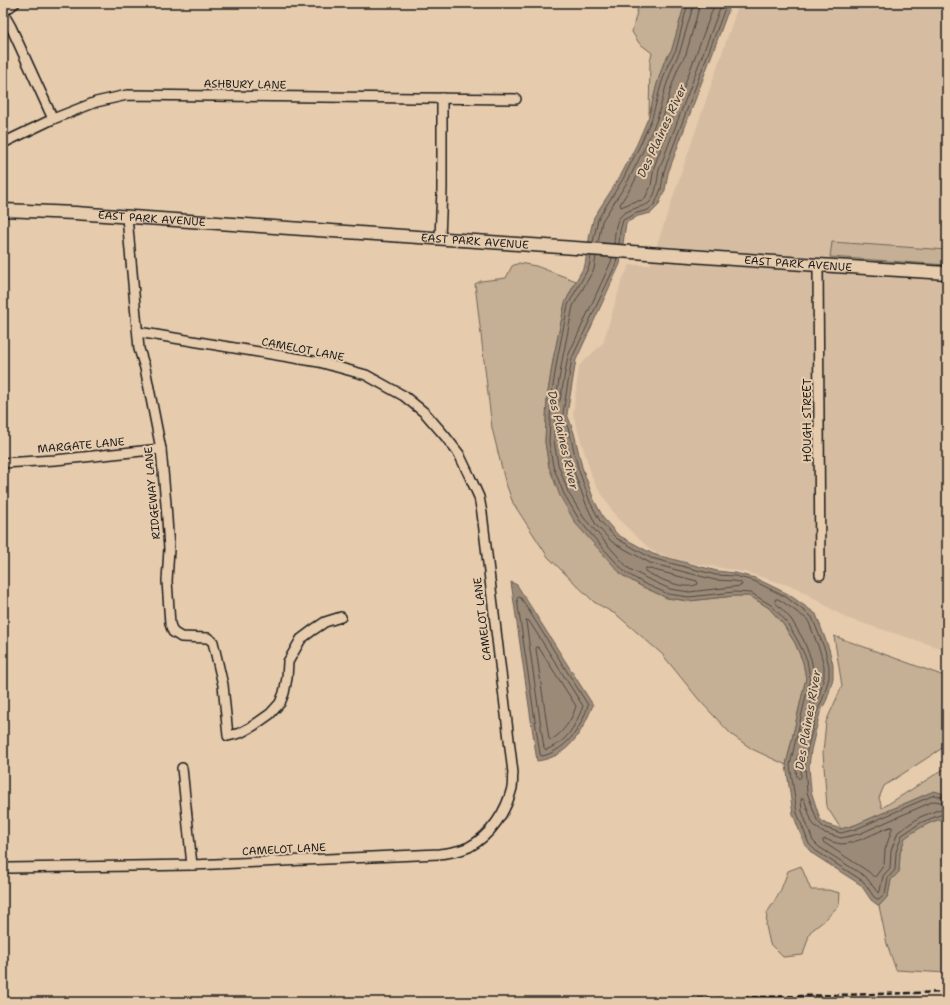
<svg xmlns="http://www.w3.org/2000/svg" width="950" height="1005" font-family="'Shantell Sans',sans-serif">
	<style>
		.built { fill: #d6bda2 }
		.green { fill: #c5af95; stroke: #706658 }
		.water { fill: #9b8a78; stroke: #685e53 }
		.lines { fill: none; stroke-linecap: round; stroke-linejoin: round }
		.shore { stroke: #4f4841; stroke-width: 1 }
		.minor-casing { stroke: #1c1c1c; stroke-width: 12 }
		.secondary-casing { stroke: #1c1c1c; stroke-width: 15 }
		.minor { stroke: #e6cbad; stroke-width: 9 }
		.secondary { stroke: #e6cbad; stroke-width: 12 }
		.rail { stroke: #1c1c1c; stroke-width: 2.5; stroke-dasharray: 6 3; stroke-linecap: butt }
		.labels { text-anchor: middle; stroke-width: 4; stroke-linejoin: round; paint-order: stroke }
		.street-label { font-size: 11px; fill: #1c1c1c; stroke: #e6cbad }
		.water-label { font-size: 12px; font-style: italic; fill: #423d38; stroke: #e6cbad }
	</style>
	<rect width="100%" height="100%" fill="#e6cbad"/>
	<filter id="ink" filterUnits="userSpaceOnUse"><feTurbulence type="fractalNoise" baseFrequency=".025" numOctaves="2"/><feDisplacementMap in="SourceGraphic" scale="8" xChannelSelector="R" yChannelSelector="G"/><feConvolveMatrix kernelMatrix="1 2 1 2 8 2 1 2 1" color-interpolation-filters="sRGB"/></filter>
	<g filter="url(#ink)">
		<polygon class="built" points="739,3 947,3 947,650 846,618 797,588 745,572 680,561 652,551 617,518 593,480 573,415 579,366 603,343 622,280 630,265 650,265"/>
		<g class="green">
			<polygon points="639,3 685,3 672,49 664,62 657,84 649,116 650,62 652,53 639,43 632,32"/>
			<polygon points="832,242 947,250 947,265 830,257"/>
			<polygon points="519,263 536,266 576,281 565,303 553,360 547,399 545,442 549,467 622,575 641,586 667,598 689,601 734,596 750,596 769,608 783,624 795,643 803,662 806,678 786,765 752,749 732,735 700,701 662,654 617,615 594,602 548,557 513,503 505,481 492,428 475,284 481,281 506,278 512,266"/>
			<polygon points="834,636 947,677 947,745 884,786 879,798 882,808 947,767 947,795 934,791 855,825 841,829 827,807 823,752 826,722 842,686"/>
			<path d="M 947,818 L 947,973 L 896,970 L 887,944 L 879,906 L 888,896 L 891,880 L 899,872 L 900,853 L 905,837 C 918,829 931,820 947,818 Z"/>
			<polygon points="801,866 811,890 828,890 840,893 839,905 825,920 810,932 803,955 783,957 770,944 766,926 767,913 780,892 788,871"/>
		</g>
		<g class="water">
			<path d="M 685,3 L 731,3 L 668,173 L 665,190 L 658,206 L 651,213 L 638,216 L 626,223 L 620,264 L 576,360 L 567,414 L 574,433 L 582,467 L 594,500 L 604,519 L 618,535 L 653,554 L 717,571 L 735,573 L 755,578 L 788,594 L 816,614 L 829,649 L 833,665 L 833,679 L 827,699 L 820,713 L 811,750 L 809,766 L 811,791 L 820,819 L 826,824 L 841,829 L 855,825 L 934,791 L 947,795 L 947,818 C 931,820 918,829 905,838 L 900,853 L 899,872 L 891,880 L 888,896 L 879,906 L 871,900 L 861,885 L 813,854 L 805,846 L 793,814 L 786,765 L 806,678 L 803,662 L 795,643 L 783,624 L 769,608 L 750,596 L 734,596 L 689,601 L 667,598 L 641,586 L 622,575 L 576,524 L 560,496 L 549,467 L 545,442 L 547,398 L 553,360 L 565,303 L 576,281 L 585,265 L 590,233 L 594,217 L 620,177 L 637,144 L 649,116 L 657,84 L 664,62 L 672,49 Z"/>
			<path d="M 511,582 L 517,585 L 593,705 C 582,732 569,757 537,761 Z"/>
		</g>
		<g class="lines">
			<g class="shore">
				<polyline points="700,3 699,8 686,54 678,68 671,88 662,122 650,151 633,184 620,204 621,207 633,202 643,200 645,198 651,186 654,167 715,3"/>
				<polyline points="593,242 598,219 623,179 640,145 652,118 661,85 668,64 676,50 688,3"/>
				<polyline points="598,243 602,221 628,181 645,147 657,119 666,86 673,66 680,51 694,3"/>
				<path d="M 614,244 C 616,224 614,215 636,208 C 641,206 646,206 650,202 C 657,193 657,180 659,170 L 722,3"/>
				<polyline points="619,244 620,231 623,220 637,213 648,210 655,204 661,189 664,171 727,3"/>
				<polyline points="591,256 589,267 568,305 557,360 551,399 549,442 553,466 564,494 580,521 602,547 625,572 643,583 668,594 689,597 734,592 751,593 771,605 786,621 798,641 807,660 810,678 790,765 797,813 809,844 816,851 863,881 874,897 879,900 885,894 888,878 895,870 896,852 902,835 922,822 940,815 947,814"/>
				<polyline points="596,256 594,269 573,306 562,361 556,399 556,401 558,403 560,401 568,356 611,262 612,258"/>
				<polyline points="617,258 616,264 572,358 563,413 570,434 578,468 590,502 600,521 616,538 651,558 716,575 735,576 754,581 786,597 812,617 825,650 829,666 829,678 823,698 817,712 807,750 805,766 807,792 817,820 823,827 841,833 856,829 934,795 947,798"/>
				<polygon points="557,417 559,418 565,436 573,469 586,504 596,525 612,542 650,563 715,580 734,581 741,583 742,584 741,586 689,592 670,589 646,578 628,568 584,518 568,492 558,464 554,441 555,419"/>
				<path d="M 646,568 L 697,581 L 698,584 C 685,591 660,579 648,573 L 645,571 Z"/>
				<path d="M 519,597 L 521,598 L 588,705 C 583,724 571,743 553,752 C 549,754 545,756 541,756 L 540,754 L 517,599 Z"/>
				<polygon points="776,599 778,599 783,602 808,620 820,651 824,666 824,677 819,696 812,709 810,709 809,707 815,679 811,659 803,639 791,619 775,602"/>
				<path d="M 527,620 L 529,621 L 583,706 C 579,717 572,732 563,740 C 559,744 552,747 546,750 L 544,748 L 526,622 Z"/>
				<path d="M 537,647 L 539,648 L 576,706 C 572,720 563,733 551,740 L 549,739 L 536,649 Z"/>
				<path d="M 798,756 L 800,756 C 801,761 801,772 801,777 L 799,779 L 797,777 C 796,770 794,763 798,756 Z"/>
				<polyline points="947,803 934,801 859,834 841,838 822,832 814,825 812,822 804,799 802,798 801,800 802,811 813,841 819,847 866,877 878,893 880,891 883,876 890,868 891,851 898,832 920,817 938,810 947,809"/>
				<path d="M 890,827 L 892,827 L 892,829 L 885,850 L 884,865 L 875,877 L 874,877 L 869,872 L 823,842 L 823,840 L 825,839 C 830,841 835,843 841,844 C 856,844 876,832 890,827 Z"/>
			</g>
			<defs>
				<g id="minor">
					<polyline points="3,12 15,3"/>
					<polyline points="3,13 11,27 53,119 3,143"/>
					<polyline points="53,119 96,102 127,95 516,99"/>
					<polyline points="127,217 139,349 145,368 161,449 166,504 169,549 167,581 170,624 173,632 181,637 208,638 213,642 223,685 228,736 240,733 253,726 270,714 280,703 284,693 287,678 288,662 301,639 313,630 325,622 341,617"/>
					<polyline points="440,238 442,189 442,98"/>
					<polyline points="818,265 820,575"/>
					<polyline points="3,463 55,460 161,449"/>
					<polyline points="182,768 192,865"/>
					<path d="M 10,868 L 192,865 L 439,854 C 449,853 460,851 469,847 C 491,835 506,812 512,788 C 513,783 512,778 513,773 L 482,513 L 479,497 L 470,477 L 459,454 L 445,436 L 425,413 L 404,396 L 366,375 L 319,362 L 138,332"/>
				</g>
				<g id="secondary">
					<path id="s1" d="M 3,210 L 75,213 L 818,265 L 947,273"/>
				</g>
			</defs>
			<use href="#minor" class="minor-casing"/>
			<use href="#secondary" class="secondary-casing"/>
			<use href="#minor" class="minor"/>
			<use href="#secondary" class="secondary"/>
			<polyline class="rail" points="581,1002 947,992"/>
		</g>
	</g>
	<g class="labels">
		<g class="street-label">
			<text transform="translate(245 84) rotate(1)" y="4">ASHBURY LANE</text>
			<text dy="4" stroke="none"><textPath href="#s1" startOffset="149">EAST PARK AVENUE</textPath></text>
			<text dy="4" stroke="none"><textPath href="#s1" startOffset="473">EAST PARK AVENUE</textPath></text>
			<text dy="4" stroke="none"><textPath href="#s1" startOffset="797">EAST PARK AVENUE</textPath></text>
			<text transform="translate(303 349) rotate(11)" y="4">CAMELOT LANE</text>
			<text transform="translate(807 420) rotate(-90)" y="4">HOUGH STREET</text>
			<text transform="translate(81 445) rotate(-5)" y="4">MARGATE LANE</text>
			<text transform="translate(152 493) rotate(-95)" y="4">RIDGEWAY LANE</text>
			<text transform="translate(482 619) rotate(-97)" y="4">CAMELOT LANE</text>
			<text transform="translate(284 849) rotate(-3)" y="4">CAMELOT LANE</text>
		</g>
		<g class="water-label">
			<text transform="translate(662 131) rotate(-65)" y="4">Des Plaines River</text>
			<text transform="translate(563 440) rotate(77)" y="4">Des Plaines River</text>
			<text transform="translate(808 720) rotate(-80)" y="4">Des Plaines River</text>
		</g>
	</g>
	<rect width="950" height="1005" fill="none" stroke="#e6cbad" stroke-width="16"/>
	<rect x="8" y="8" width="934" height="989" fill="none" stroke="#1c1c1c" stroke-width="1.5" filter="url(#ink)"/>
</svg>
